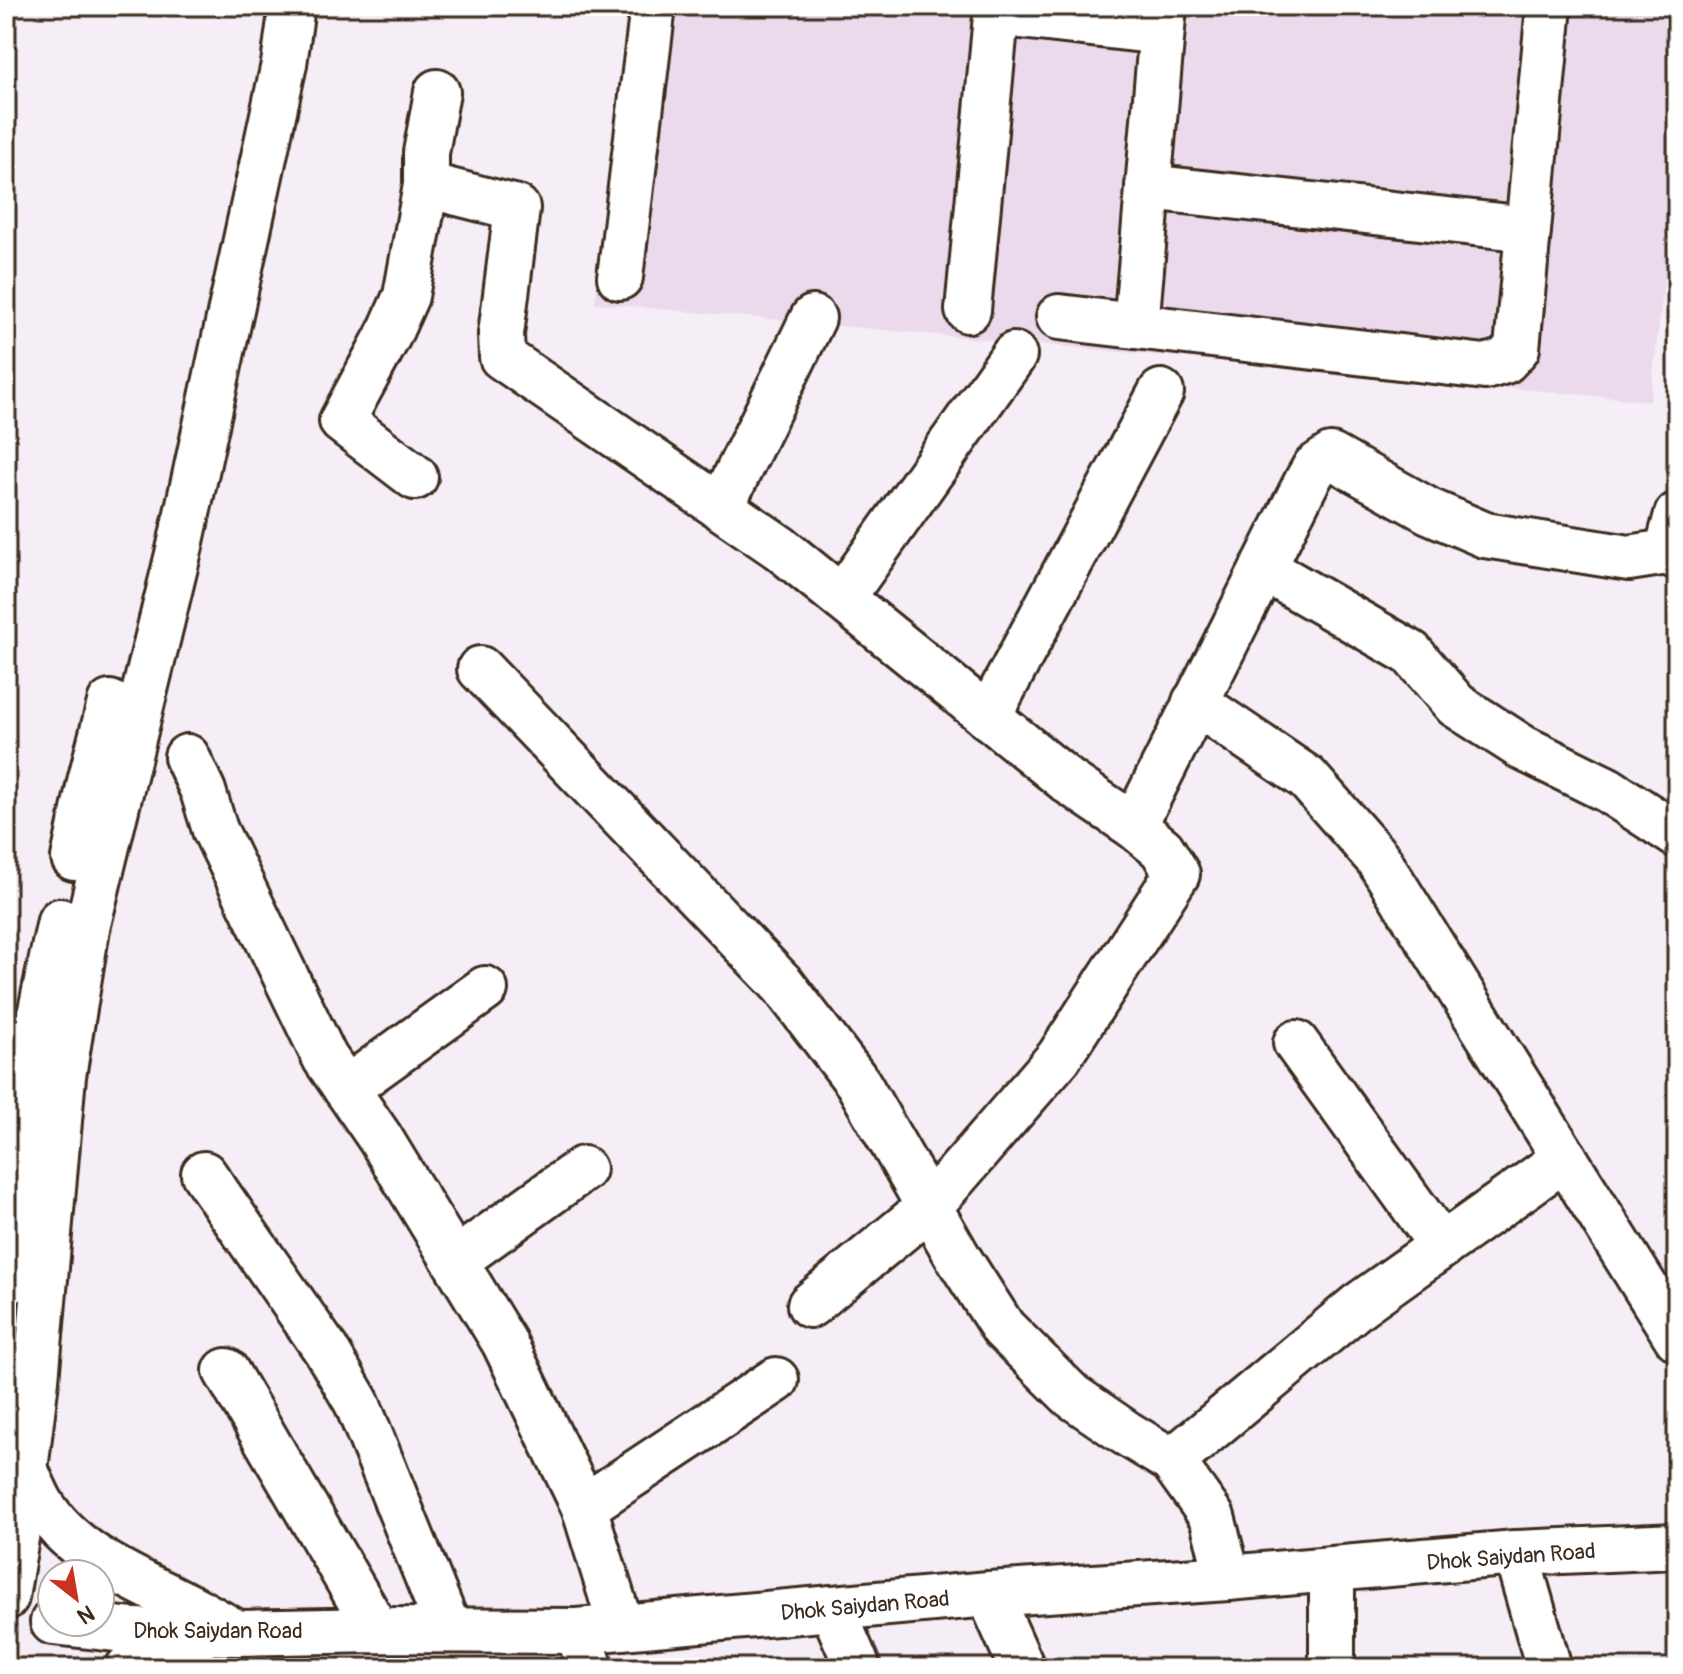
<svg xmlns="http://www.w3.org/2000/svg" width="1683" height="1674" font-family="Pangolin,sans-serif">
	<style>
		.built { fill: #ebdaec }
		.lines { fill: none; stroke-linecap: round; stroke-linejoin: round }
		.minor-casing { stroke: #3b2a1e; stroke-width: 50 }
		.major-casing { stroke: #3b2a1e; stroke-width: 50 }
		.minor { stroke: #fff; stroke-width: 44 }
		.major { stroke: #fff; stroke-width: 44 }
		.labels { text-anchor: middle; stroke-width: 7; stroke-linejoin: round; paint-order: stroke }
		.street-label { font-size: 22px; fill: #3b2a1e; stroke: #fff }
	</style>
	<rect width="100%" height="100%" fill="#f6eef6"/>
	<filter id="ink" filterUnits="userSpaceOnUse"><feTurbulence type="fractalNoise" baseFrequency=".0125" numOctaves="2"/><feDisplacementMap in="SourceGraphic" scale="16" xChannelSelector="R" yChannelSelector="G"/><feConvolveMatrix kernelMatrix="1 2 1 2 8 2 1 2 1" color-interpolation-filters="sRGB"/></filter>
	<g filter="url(#ink)">
		<polygon class="built" points="635,6 1677,6 1677,174 1650,401 595,303"/>
		<g class="lines">
			<defs>
				<g id="minor">
					<polyline points="996,13 1161,32"/>
					<polyline points="426,185 517,208 501,334 502,357 780,548 1069,782 1134,826 1162,849 1177,874 1059,1057 929,1207 810,1305"/>
					<polyline points="1148,187 1528,229"/>
					<polyline points="620,277 653,6"/>
					<polyline points="968,310 997,6"/>
					<polyline points="1059,317 1485,367 1505,361 1517,348 1549,6"/>
					<polyline points="1136,326 1164,6"/>
					<polyline points="415,477 342,421 389,334 406,296 426,185 426,153 437,92"/>
					<polyline points="721,507 813,318"/>
					<polyline points="1667,552 1677,515"/>
					<polyline points="1263,568 1411,653 1456,705 1523,748 1608,790 1677,835"/>
					<polyline points="842,598 1014,355"/>
					<polyline points="480,669 783,985 858,1083 959,1259 1003,1328 1072,1396 1126,1433 1172,1461 1212,1517 1228,1578"/>
					<polyline points="1195,702 1307,778 1378,859 1677,1338"/>
					<polyline points="988,717 1161,392"/>
					<polyline points="187,757 203,791 215,830 325,1058 380,1138 504,1342 584,1507 621,1627"/>
					<polyline points="1134,826 1307,481 1315,467 1331,456 1429,511 1485,535 1629,558 1667,552 1677,557"/>
					<polyline points="1296,1043 1442,1246"/>
					<polyline points="346,1089 485,989"/>
					<polyline points="204,1174 326,1350 357,1403 449,1630"/>
					<polyline points="455,1261 583,1169"/>
					<polyline points="226,1371 377,1630"/>
					<polyline points="1172,1461 1359,1305 1565,1158"/>
					<polyline points="584,1507 776,1380"/>
					<polyline points="1516,1553 1549,1668"/>
					<polyline points="1332,1569 1332,1668"/>
					<polyline points="989,1594 1022,1668"/>
					<polyline points="832,1608 858,1668"/>
					<polyline points="577,1631 591,1668"/>
				</g>
				<g id="major">
					<polyline points="74,858 90,782 110,703"/>
					<polyline points="6,1283 41,1010 60,921"/>
					<path d="M 25,1469 C 30,1480 35,1492 41,1503 C 71,1554 132,1577 182,1603 C 199,1611 215,1621 232,1630"/>
					<polyline points="6,1597 18,1526 36,1380 63,1076 87,928 180,546 284,64 292,6"/>
					<polyline points="53,1622 133,1631 237,1633 377,1630 577,1631 989,1594 1228,1578 1516,1553 1677,1546"/>
					<polyline points="128,1668 169,1650 196,1641"/>
				</g>
			</defs>
			<use href="#minor" class="minor-casing"/>
			<use href="#major" class="major-casing"/>
			<use href="#minor" class="minor"/>
			<use href="#major" class="major"/>
		</g>
	</g>
	<g class="labels">
		<g class="street-label">
			<text transform="translate(1511 1556) rotate(-4)" y="8">Dhok Saiydan Road</text>
			<text transform="translate(865 1605) rotate(-5)" y="8">Dhok Saiydan Road</text>
			<text x="218" y="1638">Dhok Saiydan Road</text>
		</g>
	</g>
	<rect width="1683" height="1674" fill="none" stroke="#fff" stroke-width="32"/>
	<rect x="16" y="16" width="1651" height="1642" fill="none" stroke="#3b2a1e" stroke-width="3" filter="url(#ink)"/>
	<g transform="translate(76 1598) rotate(149)"><circle r="38" fill="#ffffff" stroke="#b1aaa5" stroke-width="2"/>
	<path d="M0-6L14 30L0 20L-14 30Z" fill="#c8321e"/>
	<text y="-12" font-size="22" font-weight="bold" text-anchor="middle" fill="#3b2a1e">N</text>
	</g>
</svg>
